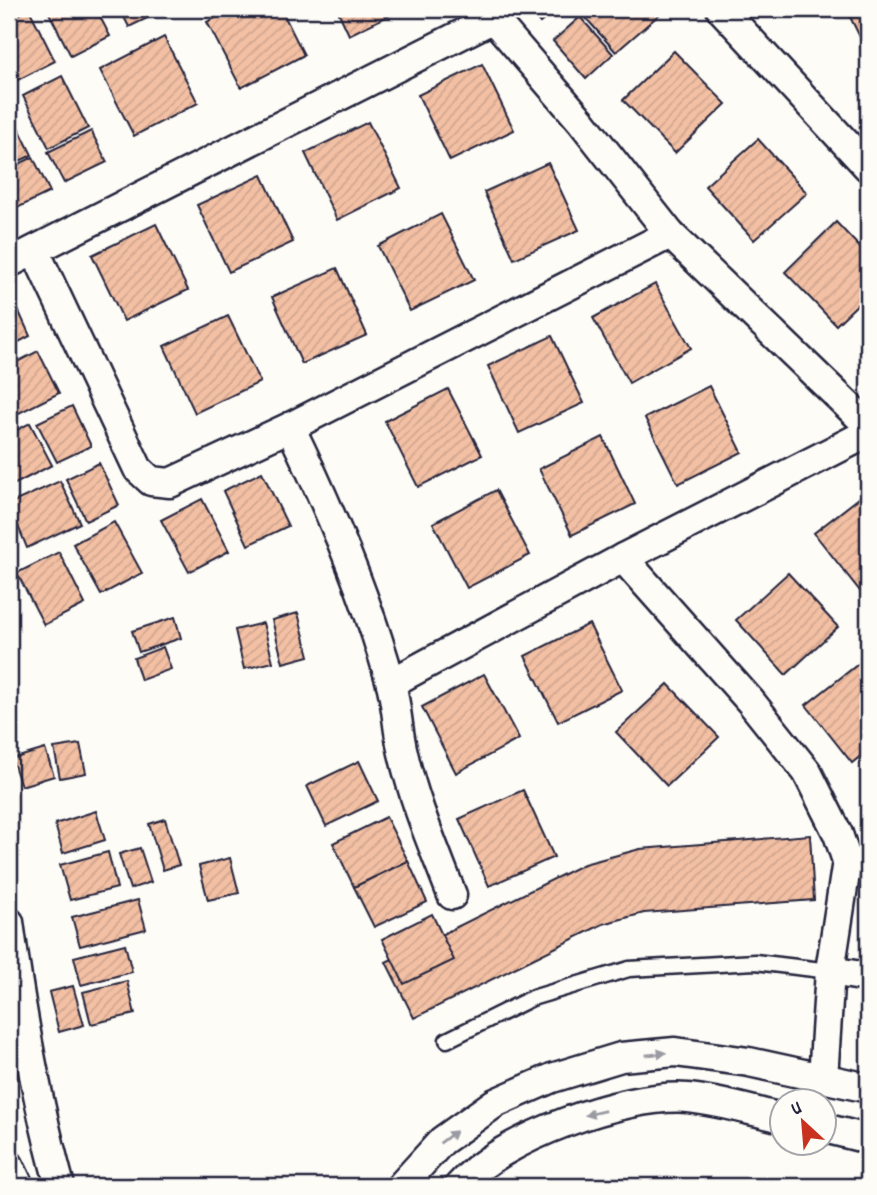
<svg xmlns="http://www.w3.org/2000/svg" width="877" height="1195" font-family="Dekko,sans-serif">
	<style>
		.building { fill: url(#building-hatch); stroke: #22223b; stroke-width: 2 }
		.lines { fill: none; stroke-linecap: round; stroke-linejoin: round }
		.lane-casing { stroke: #22223b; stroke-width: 19 }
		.street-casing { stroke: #22223b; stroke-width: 33 }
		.lane { stroke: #fdfcf7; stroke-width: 14 }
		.street { stroke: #fdfcf7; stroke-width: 28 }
		.oneway { fill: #9a9aa2 }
	</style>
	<defs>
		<pattern id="building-hatch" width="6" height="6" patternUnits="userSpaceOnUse" patternTransform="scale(1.75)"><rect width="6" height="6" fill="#f3c0a4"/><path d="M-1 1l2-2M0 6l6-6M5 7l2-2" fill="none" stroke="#d0a58e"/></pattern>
	</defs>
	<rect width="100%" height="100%" fill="#fdfcf7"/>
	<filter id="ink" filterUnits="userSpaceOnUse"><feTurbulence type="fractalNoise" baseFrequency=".0143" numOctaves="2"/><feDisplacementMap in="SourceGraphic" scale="14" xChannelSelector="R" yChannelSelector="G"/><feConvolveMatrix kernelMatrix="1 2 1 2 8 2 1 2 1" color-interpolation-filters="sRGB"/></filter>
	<g filter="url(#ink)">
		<g class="building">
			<polygon points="29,9 55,61 16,81 9,66 9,20"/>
			<polygon points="47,9 96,9 110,36 71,56"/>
			<polygon points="120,9 166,9 129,27"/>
			<polygon points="233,9 281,9 304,55 241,88 207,22"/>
			<polygon points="337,9 402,9 349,35"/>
			<polygon points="529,9 557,9 540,23"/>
			<polygon points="595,9 655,9 660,14 616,52 585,17"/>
			<polygon points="846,9 868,9 868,46 865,47"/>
			<polygon points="580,17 613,54 586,79 553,41"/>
			<polygon points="164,37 198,103 134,136 100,70"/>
			<polygon points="674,51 726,104 675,153 623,100"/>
			<polygon points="482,64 514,130 450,161 418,95"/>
			<polygon points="62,76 88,128 49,148 23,96"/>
			<polygon points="9,108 32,155 9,166"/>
			<polygon points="368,122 401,188 337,220 305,153"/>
			<polygon points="91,131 107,162 64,183 48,152"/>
			<polygon points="758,139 807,193 754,240 705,186"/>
			<polygon points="33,157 50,192 9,212 9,169"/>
			<polygon points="548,163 579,230 514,259 484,192"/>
			<polygon points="262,175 293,242 229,272 197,205"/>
			<polygon points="441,214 474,280 410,311 378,246"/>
			<polygon points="836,222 868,256 868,294 836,325 785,272"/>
			<polygon points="156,224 188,290 124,321 92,255"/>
			<polygon points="337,268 367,335 302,364 272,297"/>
			<polygon points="655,284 691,348 629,383 593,318"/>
			<polygon points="11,294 30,336 9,347 9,295"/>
			<polygon points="228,316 260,382 195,413 164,346"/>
			<polygon points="552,336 584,403 519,433 488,366"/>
			<polygon points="38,351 59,393 9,418 9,366"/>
			<polygon points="709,386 742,452 678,484 645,418"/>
			<polygon points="448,389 482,455 418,487 385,421"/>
			<polygon points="72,406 91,446 57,462 37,423"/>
			<polygon points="30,423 52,465 9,487 9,434"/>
			<polygon points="603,437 635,504 572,535 539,469"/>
			<polygon points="99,463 119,505 86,521 66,479"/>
			<polygon points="262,472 288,526 248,545 223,491"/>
			<polygon points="60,481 80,523 27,548 9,504"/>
			<polygon points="496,490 530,555 467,588 433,523"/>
			<polygon points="868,491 868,585 860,591 814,533"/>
			<polygon points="202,499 229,551 189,572 161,520"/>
			<polygon points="114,522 142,573 101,595 73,544"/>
			<polygon points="59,552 85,604 44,625 17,573"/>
			<polygon points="788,573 838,627 786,675 736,620"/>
			<polygon points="298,613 309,656 283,663 272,620"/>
			<polygon points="175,617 181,638 139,652 132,631"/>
			<polygon points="263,623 273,662 244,669 235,630"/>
			<polygon points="589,624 622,690 558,722 525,656"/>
			<polygon points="163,647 171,669 141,680 134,658"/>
			<polygon points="862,661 868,669 868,750 852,763 806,705"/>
			<polygon points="484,674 519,739 456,773 422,707"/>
			<polygon points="668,684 719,737 667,786 616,732"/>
			<polygon points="80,744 86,773 60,778 54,748"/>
			<polygon points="45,749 54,776 21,786 12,759"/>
			<polygon points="359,761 378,801 326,826 307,786"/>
			<polygon points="523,790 554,857 489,886 459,819"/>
			<polygon points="96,811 105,840 63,853 55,824"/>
			<polygon points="386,817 408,861 354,887 333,843"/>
			<polygon points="165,819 179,865 163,870 149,824"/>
			<polygon points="810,835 814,900 644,913 603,924 414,1018 386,962 584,864 640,849"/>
			<polygon points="140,848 151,882 130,889 119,854"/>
			<polygon points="108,852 117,888 70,900 60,865"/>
			<polygon points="230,858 239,893 208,900 199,866"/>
			<polygon points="408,861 427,902 374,927 354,887"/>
			<polygon points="138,900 146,929 80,946 72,917"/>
			<polygon points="432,914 454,960 404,984 382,939"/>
			<polygon points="125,944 132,972 81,985 74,957"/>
			<polygon points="127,981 135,1014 91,1024 83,992"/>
			<polygon points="73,986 84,1025 59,1032 49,992"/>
		</g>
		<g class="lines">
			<defs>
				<polyline id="lane" points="447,1040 532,998 629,969 755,962 830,971"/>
				<g id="street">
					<polyline points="485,9 582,122 670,234 868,425"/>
					<polyline points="721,9 868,167"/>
					<polyline points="35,251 138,469 151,481 170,483 290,427 670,234"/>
					<polyline points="9,263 492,19"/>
					<path d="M 290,427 C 330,509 365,592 390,680 C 397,703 397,729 403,753 C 414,802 434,848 452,895"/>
					<polyline points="623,558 751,702 807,772 838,834 847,861 830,971 868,977"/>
					<polyline points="391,683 623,558 868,433"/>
					<path d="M 9,922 C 21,1012 36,1099 60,1186"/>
					<polyline points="823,1078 830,971"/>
					<polyline points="824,1128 868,1139"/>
					<polyline points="9,1165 19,1186"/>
					<polyline points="401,1186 442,1141 495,1103 552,1078 621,1057 675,1052 749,1062 868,1088"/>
					<path d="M 459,1186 C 501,1138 625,1093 688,1098 C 720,1101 752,1111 782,1118"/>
				</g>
			</defs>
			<use href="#lane" class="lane-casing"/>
			<use href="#street" class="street-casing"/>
			<use href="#lane" class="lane"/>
			<use href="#street" class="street"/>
		</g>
		<defs><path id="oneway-solid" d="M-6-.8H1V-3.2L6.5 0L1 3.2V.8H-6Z" transform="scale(1.75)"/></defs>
		<g class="oneway">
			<use href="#oneway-solid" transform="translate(656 1054) rotate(-6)"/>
			<use href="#oneway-solid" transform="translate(595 1113) rotate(167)"/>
			<use href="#oneway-solid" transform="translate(448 1137) rotate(-37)"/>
		</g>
	</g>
	<rect width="877" height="1195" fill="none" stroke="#fdfcf7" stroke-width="35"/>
	<rect x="18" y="18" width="842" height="1160" fill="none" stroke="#22223b" stroke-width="2.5" filter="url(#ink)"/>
	<g transform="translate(803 1122) rotate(334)"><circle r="33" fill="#fdfcf7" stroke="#a5a5ac" stroke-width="2"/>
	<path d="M0-5L12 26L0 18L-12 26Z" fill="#c8321e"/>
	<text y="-10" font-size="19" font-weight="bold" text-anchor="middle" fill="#22223b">U</text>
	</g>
</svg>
